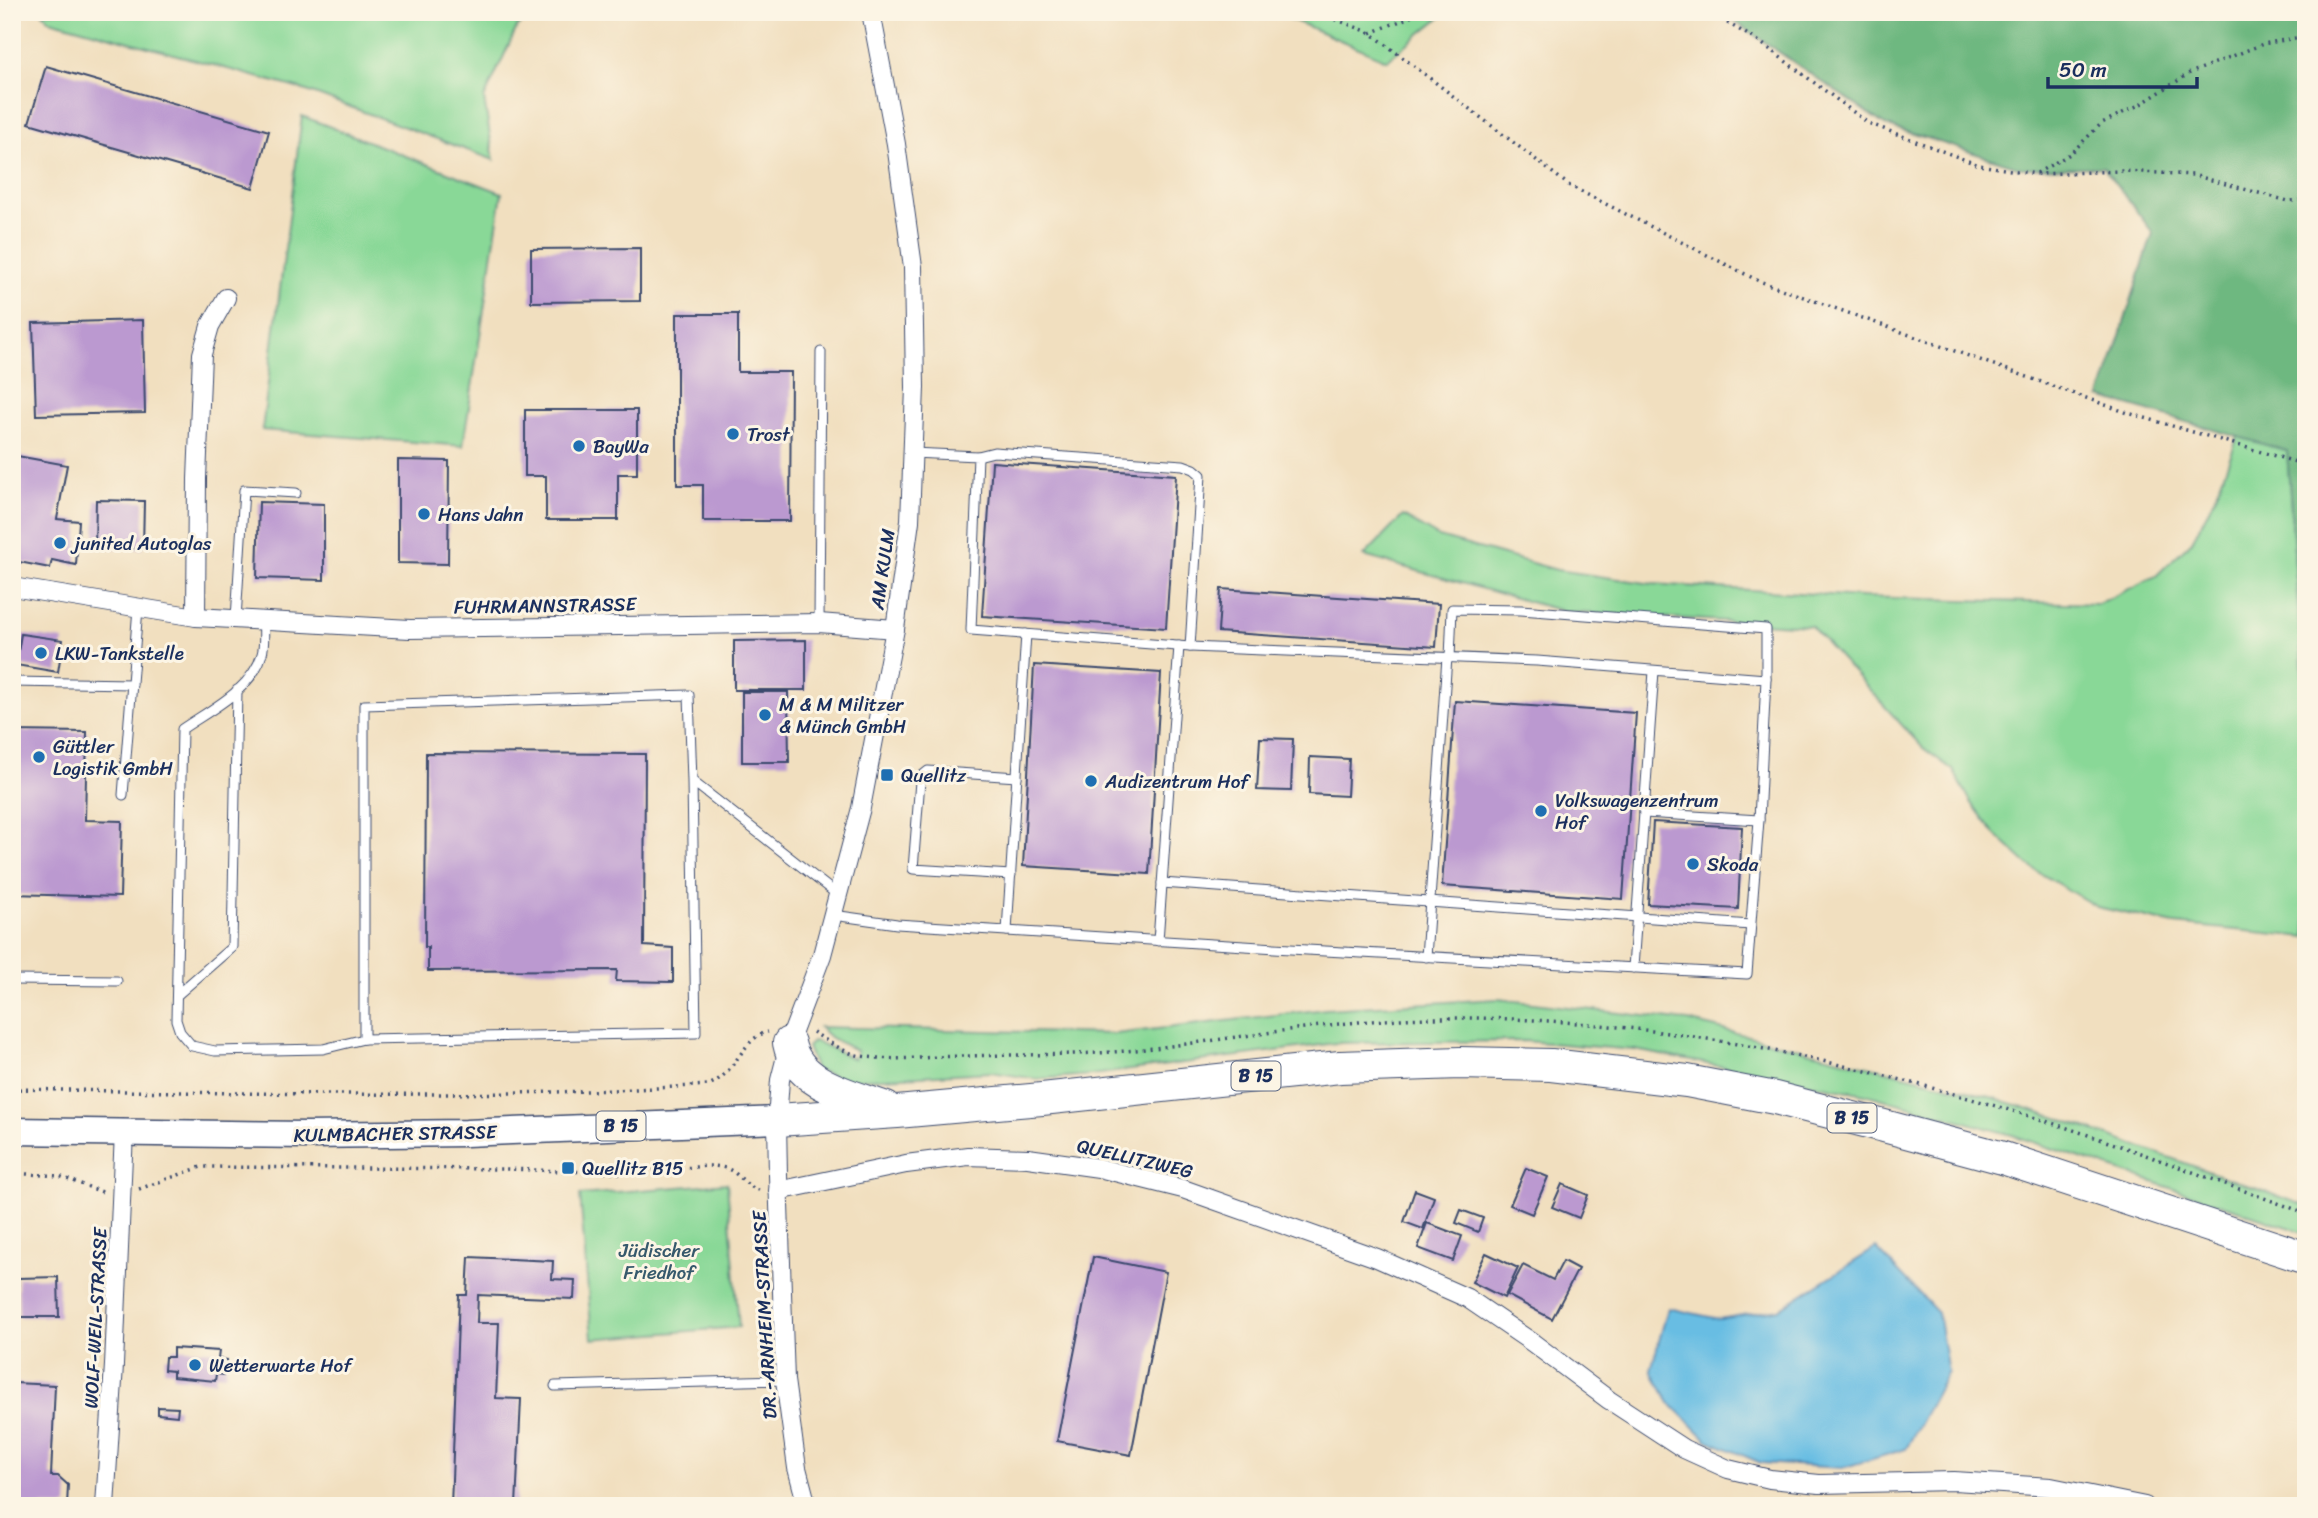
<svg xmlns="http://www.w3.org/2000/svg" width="2318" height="1518" font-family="Sriracha,sans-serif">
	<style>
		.green { fill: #89d897; stroke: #52847a; stroke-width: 2 }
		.forest { fill: #6eb880; stroke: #44746f; stroke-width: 2 }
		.water { fill: #67bde3; stroke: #4176a0; stroke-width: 2 }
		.building { fill: #bb99d0 }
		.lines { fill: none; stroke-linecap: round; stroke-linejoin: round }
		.lane-casing { stroke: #3b496d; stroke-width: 11 }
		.street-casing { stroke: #3b496d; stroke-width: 20 }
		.primary-casing { stroke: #3b496d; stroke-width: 29 }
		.highway-casing { stroke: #3b496d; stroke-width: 34 }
		.path { stroke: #3b496d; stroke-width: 3.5; stroke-dasharray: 2 5; stroke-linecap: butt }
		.lane { stroke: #fff; stroke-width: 9 }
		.street { stroke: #fff; stroke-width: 18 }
		.primary { stroke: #fff; stroke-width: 26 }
		.highway { stroke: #fff; stroke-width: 32 }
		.poi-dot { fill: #1f6fb2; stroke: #fcf5e5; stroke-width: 2.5 }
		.labels { text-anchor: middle; stroke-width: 6; stroke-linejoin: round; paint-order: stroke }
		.shield { fill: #fcf5e5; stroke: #5e6a86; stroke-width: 2 }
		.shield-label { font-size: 18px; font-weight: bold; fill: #1b2f5e }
		.poi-label { font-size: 19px; fill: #1b2f5e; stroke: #fcf5e5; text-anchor: start }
		.street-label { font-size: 19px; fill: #1b2f5e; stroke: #fcf5e5 }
		.park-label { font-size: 19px; fill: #36596c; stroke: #fcf5e5 }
	</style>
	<rect width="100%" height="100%" fill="#fcf5e5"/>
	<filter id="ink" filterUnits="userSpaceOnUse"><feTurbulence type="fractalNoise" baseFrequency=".0143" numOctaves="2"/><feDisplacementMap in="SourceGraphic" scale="14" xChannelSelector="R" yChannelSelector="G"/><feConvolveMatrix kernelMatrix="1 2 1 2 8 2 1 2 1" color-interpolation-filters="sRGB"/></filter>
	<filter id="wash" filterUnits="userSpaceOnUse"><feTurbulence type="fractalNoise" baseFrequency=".00686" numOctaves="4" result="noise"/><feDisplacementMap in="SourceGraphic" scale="28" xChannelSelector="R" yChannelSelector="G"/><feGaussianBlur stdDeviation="1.57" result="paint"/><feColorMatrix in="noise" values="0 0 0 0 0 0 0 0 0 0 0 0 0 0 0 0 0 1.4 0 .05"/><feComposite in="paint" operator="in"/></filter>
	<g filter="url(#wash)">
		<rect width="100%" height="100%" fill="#f1dfbf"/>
		<g class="green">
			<polygon points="42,12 533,12 517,27 484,99 494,160 304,90 50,20"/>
			<polygon points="1274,12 1447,12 1387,60"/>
			<polygon points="302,116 502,193 463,446 262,430"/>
			<polygon points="2238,436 2287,451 2306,724 2306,937 2174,924 2097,907 2033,869 1994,833 1971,802 1953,770 1923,748 1811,626 1566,612 1364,556 1403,516 1439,537 1557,570 1653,584 1862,597 2098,604 2156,576 2192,541 2215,498"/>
			<polygon points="1498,999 1688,1021 1984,1095 2052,1116 2306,1206 2306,1233 2012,1135 1865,1094 1635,1050 1524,1041 1336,1043 1092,1075 1037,1079 991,1072 848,1080 816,1070 807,1047 813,1041 817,1042 854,1059 857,1051 831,1038 819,1027 1115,1034 1326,1009"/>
			<polygon points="727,1183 739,1327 592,1339 580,1195"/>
		</g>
		<polygon class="forest" points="1721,12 2306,12 2306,724 2287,451 2100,397 2153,233 2103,167 2021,168 1885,125"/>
		<polygon class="water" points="1876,1248 1938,1313 1948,1372 1906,1449 1842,1468 1761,1463 1707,1440 1670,1403 1651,1370 1668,1308 1719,1319 1779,1309"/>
		<g id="blocks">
			<g class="building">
				<polygon points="46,66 269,131 253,188 29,123"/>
				<polygon points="640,248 640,301 531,302 531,249"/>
				<polygon points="677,314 738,314 738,372 791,372 790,521 703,521 703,485 677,485"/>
				<polygon points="143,320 145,413 36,415 33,323"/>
				<polygon points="525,410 637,410 637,474 618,474 618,520 546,520 546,476 525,476"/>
				<polygon points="12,455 67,465 57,519 79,521 76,565 52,560 50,568 14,561 16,552 12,551"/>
				<polygon points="398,460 449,461 448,564 398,563"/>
				<polygon points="992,462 1176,475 1166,628 982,616"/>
				<polygon points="96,500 144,501 143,549 95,548"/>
				<polygon points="259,502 324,504 324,580 257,578"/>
				<polygon points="1221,589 1439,604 1436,647 1218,632"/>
				<polygon points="21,634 63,640 58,672 16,665"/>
				<polygon points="806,640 806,690 734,690 734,641"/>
				<polygon points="1034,665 1161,673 1149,874 1023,866"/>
				<polygon points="742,692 788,692 789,762 742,762"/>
				<polygon points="1455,701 1636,713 1623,899 1442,886"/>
				<polygon points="12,731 87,732 85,820 122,821 120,897 12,894"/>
				<polygon points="1260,738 1293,739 1291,791 1257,790"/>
				<polygon points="426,753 645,754 644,946 673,948 673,982 616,981 617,970 428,971 428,947 425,947"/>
				<polygon points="1310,757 1349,759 1347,796 1309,794"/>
				<polygon points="1653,822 1742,827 1738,909 1648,904"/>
				<polygon points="1526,1168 1548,1177 1532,1214 1510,1205"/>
				<polygon points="1562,1184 1588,1195 1579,1218 1552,1207"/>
				<polygon points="1415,1190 1434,1197 1423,1229 1404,1222"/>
				<polygon points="1461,1210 1483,1218 1478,1232 1456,1223"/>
				<polygon points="1427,1223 1462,1236 1453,1261 1418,1248"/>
				<polygon points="1486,1253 1518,1268 1504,1298 1472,1282"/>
				<polygon points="469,1257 553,1261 552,1279 575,1280 574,1299 478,1295 477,1323 499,1323 496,1398 521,1399 516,1506 451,1506 459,1295 467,1295"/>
				<polygon points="1093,1257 1166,1272 1131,1455 1057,1441"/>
				<polygon points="1563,1261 1578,1269 1552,1319 1507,1295 1523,1265 1553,1280"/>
				<polygon points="58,1277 59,1317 19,1317 18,1278"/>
				<polygon points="173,1348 219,1351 218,1359 227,1360 225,1375 216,1374 215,1381 173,1377 173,1371 164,1370 165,1357 173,1357"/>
				<polygon points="14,1383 55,1385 51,1476 58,1476 68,1485 67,1506 12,1506"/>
				<polygon points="158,1407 178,1408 177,1416 158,1414"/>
			</g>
		</g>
	</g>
	<g filter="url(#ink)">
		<use href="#blocks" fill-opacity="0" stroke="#3b496d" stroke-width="2"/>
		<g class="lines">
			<defs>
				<g id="lane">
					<polyline points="978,456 994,452 1183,465 1194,469 1201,475 1190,647"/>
					<polyline points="236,619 244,490 296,493"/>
					<path d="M 264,621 C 263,631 265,644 262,654 C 252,690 211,709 182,729 L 176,1020 L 180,1032 L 192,1046 L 215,1051 L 323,1049 L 364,1039"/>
					<polyline points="819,623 821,352"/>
					<polyline points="1450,658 1452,609 1521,610 1766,629 1766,679"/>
					<polyline points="12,682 132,684"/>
					<polyline points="692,781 696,1033 364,1039 364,705 689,695 692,781 839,896"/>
					<polyline points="123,795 138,608"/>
					<polyline points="1644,813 1759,820"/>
					<polyline points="1011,875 913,869 920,781 923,775 928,771 1017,777"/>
					<polyline points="1162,883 1751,925"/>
					<polyline points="833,915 897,924 1307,950 1747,974 1759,820 1766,679 1537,661 1190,647 971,630 978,456 912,453"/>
					<polyline points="1007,931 1026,634"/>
					<polyline points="1158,941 1179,646"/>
					<polyline points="1426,957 1447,657"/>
					<polyline points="1633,968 1654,671"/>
					<polyline points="12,980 117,981"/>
					<polyline points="177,995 232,947 237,690"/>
					<polyline points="555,1386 785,1380"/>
				</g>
				<g id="street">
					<polyline points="12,587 196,617 410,629 819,623 895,629"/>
					<polyline points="196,617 197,479 202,354 210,326 226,298"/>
					<polyline points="778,1191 906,1164 968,1156 1028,1158 1099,1168 1183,1189 1377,1258 1467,1298 1533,1343 1609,1400 1684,1449 1728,1469 1770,1479 1819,1484 1954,1481 2051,1487 2145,1506"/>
					<polyline points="105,1506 114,1365 124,1132"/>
					<polyline points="807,1506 797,1468 785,1380 778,1175 777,1120 780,1080 791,1037 822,955 861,808 895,629 910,521 915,387 913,267 896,144 871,12"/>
				</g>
				<polyline id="primary" points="12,1131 307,1135 466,1133 777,1120"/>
				<g id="highway">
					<path d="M 789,1043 C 797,1085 852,1095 886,1108"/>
					<polyline points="777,1120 897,1112 1042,1099 1340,1067 1460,1063 1551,1065 1687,1081 1775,1098 1884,1126 2003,1158 2306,1258"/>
				</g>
			</defs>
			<use href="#lane" class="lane-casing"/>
			<use href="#street" class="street-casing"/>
			<use href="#primary" class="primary-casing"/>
			<use href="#highway" class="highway-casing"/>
			<g class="path">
				<polyline points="1316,12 1371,33 1570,186 1759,281 2128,413 2306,465"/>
				<polyline points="1709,12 1760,42 1868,123 1979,165 2036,174 2124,171 2193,175 2288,201 2306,200"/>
				<polyline points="1371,33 1422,12"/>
				<polyline points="2037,173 2070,154 2102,123 2141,104 2190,73 2263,44 2306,36"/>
				<path d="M 813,1032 C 827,1041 845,1053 861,1056 C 896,1062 934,1056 969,1056 C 1028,1054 1086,1056 1145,1049 C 1244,1038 1342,1018 1442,1018 C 1638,1016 1830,1056 2016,1112 C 2114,1141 2209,1179 2306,1213"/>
				<path d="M 12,1089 C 244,1093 476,1100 708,1085 C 736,1075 742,1037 768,1032"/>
				<polyline points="12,1173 59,1176 105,1193"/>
				<path d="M 139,1189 L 201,1167 L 508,1169 L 619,1173 L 708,1166 C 718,1166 728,1167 736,1174 C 745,1181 748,1187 759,1190"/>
			</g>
			<use href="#lane" class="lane"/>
			<use href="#street" class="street"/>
			<use href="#primary" class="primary"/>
			<use href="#highway" class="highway"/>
		</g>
	</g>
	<g class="poi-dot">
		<circle cx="733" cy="434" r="7"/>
		<circle cx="579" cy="446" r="7"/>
		<circle cx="424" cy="514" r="7"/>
		<circle cx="60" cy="543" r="7"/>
		<circle cx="41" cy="653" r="7"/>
		<circle cx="765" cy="715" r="7"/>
		<circle cx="39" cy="757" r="7"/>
		<rect x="880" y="768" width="14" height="14" rx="3.5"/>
		<circle cx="1091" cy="781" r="7"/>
		<circle cx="1541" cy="811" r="7"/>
		<circle cx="1693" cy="864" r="7"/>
		<rect x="561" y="1161" width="14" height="14" rx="3.5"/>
		<circle cx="195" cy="1365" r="7"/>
	</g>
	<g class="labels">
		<g class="shield">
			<rect x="1231.5" y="1061.5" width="49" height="29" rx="5"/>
			<rect x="1827.5" y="1103.5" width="49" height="29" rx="5"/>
			<rect x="596.5" y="1111.5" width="49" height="29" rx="5"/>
		</g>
		<g class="shield-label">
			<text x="1256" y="1082">B 15</text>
			<text x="1852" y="1124">B 15</text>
			<text x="621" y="1132">B 15</text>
		</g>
		<g class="poi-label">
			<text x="747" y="441">Trost</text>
			<text x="593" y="453">BayWa</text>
			<text x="438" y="521">Hans Jahn</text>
			<text x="74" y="550">junited Autoglas</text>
			<text x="55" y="660">LKW-Tankstelle</text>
			<text x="779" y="711">M &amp; M Militzer<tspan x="779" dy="22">&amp; Münch GmbH</tspan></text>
			<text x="53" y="753">Güttler<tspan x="53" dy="22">Logistik GmbH</tspan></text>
			<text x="901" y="782">Quellitz</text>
			<text x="1105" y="788">Audizentrum Hof</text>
			<text x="1555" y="807">Volkswagenzentrum<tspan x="1555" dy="22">Hof</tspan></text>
			<text x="1707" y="871">Skoda</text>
			<text x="582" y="1175">Quellitz B15</text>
			<text x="209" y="1372">Wetterwarte Hof</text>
		</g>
		<g class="street-label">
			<text transform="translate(882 569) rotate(-82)" y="7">AM KULM</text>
			<text transform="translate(545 605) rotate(-1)" y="7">FUHRMANNSTRASSE</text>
			<text transform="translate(395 1133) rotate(-1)" y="7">KULMBACHER STRASSE</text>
			<text transform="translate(1135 1158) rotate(13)" y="7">QUELLITZWEG</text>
			<text transform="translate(764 1315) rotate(-93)" y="7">DR.-ARNHEIM-STRASSE</text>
			<text transform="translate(95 1318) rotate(-87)" y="7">WOLF-WEIL-STRASSE</text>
		</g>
		<g class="park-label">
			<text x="659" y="1257">Jüdischer<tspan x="659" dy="22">Friedhof</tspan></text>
		</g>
	</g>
	<rect width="2318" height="1518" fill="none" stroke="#fcf5e5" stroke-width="42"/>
	<path d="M2048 77v10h149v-10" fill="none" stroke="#1b2f5e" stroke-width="3.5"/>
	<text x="2059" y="77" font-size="21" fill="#1b2f5e" stroke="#fcf5e5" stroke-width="5" paint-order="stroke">50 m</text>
</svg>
